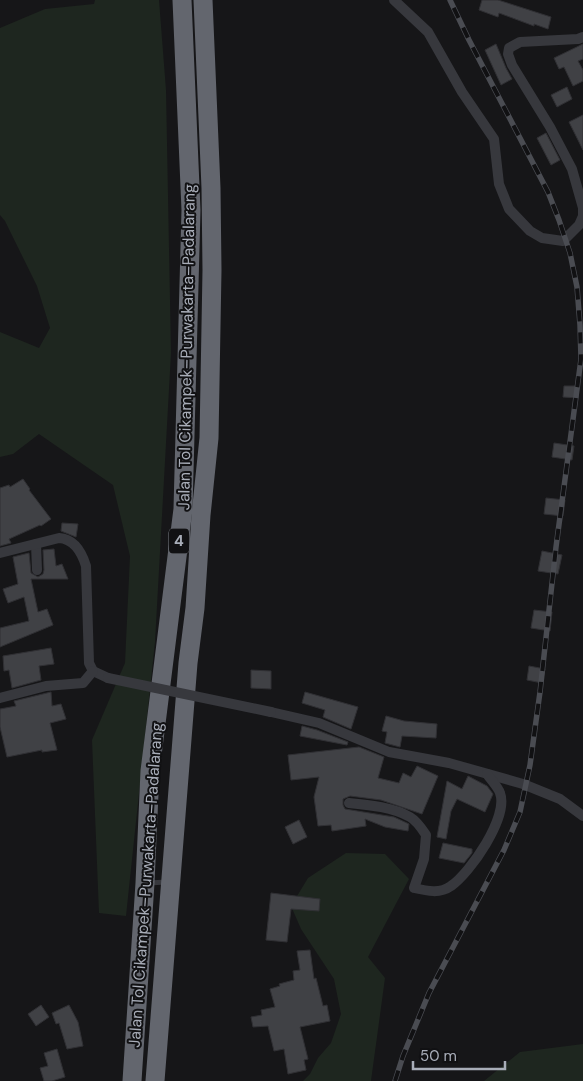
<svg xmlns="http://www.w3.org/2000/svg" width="583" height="1081" font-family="'DM Sans',sans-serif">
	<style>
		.green { fill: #1e261f }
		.building { fill: #404145; stroke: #303034 }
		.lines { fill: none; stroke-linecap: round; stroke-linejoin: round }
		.lane { stroke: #37383d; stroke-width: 5 }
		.street { stroke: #37383d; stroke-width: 10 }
		.highway { stroke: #63666e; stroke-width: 19 }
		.rail-casing { stroke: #4a4c52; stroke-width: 5.5 }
		.rail { stroke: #111113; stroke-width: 4; stroke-dasharray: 11; stroke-linecap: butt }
		.street-bridge { stroke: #37383d; stroke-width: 10 }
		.labels { text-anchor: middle; stroke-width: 4; stroke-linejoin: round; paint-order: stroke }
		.shield { fill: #111113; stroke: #7b7e86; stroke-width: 1 }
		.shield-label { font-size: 15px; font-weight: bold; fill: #a8adb8 }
		.street-label { font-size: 16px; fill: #a8adb8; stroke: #111113 }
	</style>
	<rect width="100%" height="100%" fill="#161618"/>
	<g class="green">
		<polygon points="95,0 159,0 166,90 171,353 155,642 126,916 99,913 92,740 125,663 130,556 113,485 39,434 13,454 0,457 0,332 39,348 50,328 37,286 5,221 0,215 0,28 45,9 94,4"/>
		<polygon points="346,853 385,854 409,879 368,957 385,978 371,1081 303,1081 310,1074 318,1058 331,1043 341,1014 334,979 301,929 291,906 308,878"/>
		<polygon points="583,1044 583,1081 484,1081 520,1052"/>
	</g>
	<g class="building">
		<polygon points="482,0 498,0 551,17 548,29 534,24 534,26 499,13 498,17 479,10"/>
		<polygon points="496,44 506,68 512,79 501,85 485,50"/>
		<polygon points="583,44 583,59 578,61 583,70 583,81 573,86 564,67 559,69 554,58"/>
		<polygon points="567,87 572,99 557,107 551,95"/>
		<polygon points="583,115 583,150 569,122"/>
		<polygon points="546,133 560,160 551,165 537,138"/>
		<polygon points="564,386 579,386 578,398 563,397"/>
		<polygon points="554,443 574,446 572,460 552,457"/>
		<polygon points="23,479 30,489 29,490 51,519 41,526 40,525 9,539 11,543 0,546 0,488 9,485 10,487"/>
		<polygon points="546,498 565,500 563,516 544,514"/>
		<polygon points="62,523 78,524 76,537 61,531"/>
		<polygon points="54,549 56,566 62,564 68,579 31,579 38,612 47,609 53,625 0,647 0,628 29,621 24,597 8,603 3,589 18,584 13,557 29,553 31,573 38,577 43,574 44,570 43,550"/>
		<polygon points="542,551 562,555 558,574 538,571"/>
		<polygon points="534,610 552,612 550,631 531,628"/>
		<polygon points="51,648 54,664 39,666 41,680 12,688 9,670 4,671 3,656"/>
		<polygon points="529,666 545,669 542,683 527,680"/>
		<polygon points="251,670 271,671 271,689 251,688"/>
		<polygon points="51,692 52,706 61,704 66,719 50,723 57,750 42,752 42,750 7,757 0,727 0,709 16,706 14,701"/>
		<polygon points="305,692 358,707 351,729 323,717 325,710 302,703"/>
		<polygon points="386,716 404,721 437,724 436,738 402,736 400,747 385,743 387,732 382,731"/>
		<polygon points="302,726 317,730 348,742 347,745 300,736"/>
		<polygon points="359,747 384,757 378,778 399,783 403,773 411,777 417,766 438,776 422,814 381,800 350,796 343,799 343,805 345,809 394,817 409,824 408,831 385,827 365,819 366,826 332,831 331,825 318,826 314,797 319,777 291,780 288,755"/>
		<polygon points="468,776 487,786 493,794 485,812 457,799 451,811 446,839 437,837 447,781 462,789"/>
		<polygon points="299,820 307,837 293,844 285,827"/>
		<polygon points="443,843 472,849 472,853 464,863 439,858"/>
		<polygon points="271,893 320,899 319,911 291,909 287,942 266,940"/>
		<polygon points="310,950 314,979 316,978 323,1006 327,1005 330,1021 300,1027 308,1059 304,1060 306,1070 288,1074 284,1049 274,1051 268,1026 253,1027 251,1017 262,1015 261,1010 275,1007 270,989 280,986 279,984 294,980 293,971 300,970 297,951"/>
		<polygon points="41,1005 49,1017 36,1026 28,1014"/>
		<polygon points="69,1005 78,1022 83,1046 67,1049 59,1023 56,1024 52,1013"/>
		<polygon points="57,1049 65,1077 52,1081 44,1081 40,1068 48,1066 44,1053"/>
	</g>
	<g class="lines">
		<polyline class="lane" points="148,883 167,882"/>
		<g class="street">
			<polyline points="394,0 428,32 462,92 494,139 499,184 509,209 530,231 542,238 563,241 579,225 583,216 583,208 572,169 550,127 512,65 508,54 509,48 520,42 578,39 583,37"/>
			<polyline points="36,544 37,570"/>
			<path d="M 0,553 L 59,538 C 75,539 82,553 86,566 L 89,663 L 93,671 L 108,678"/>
			<polyline points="0,698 46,686 83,683 93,671"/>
			<polyline points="271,712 319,723 389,752 449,763 523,784 560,799 583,816"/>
			<path d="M 349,803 C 369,805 392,807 410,817 C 417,821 422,829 426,835 L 424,859 L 414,888 C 427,891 440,894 451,886 C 470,873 509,817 500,793 C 498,787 491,780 487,774"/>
		</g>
		<g class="highway">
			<polyline points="132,1081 145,883 150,771 183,509 191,210 182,0"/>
			<polyline points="155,1081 188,663 195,608 201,515 209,438 212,270 211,188 203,0"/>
		</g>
		<defs>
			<polyline id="rail" points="395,1081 403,1056 429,993 504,850 520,812 530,765 540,692 556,547 581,359 580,325 577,287 570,253 559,220 548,192 469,40 450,0"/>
		</defs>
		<use href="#rail" class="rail-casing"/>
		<use href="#rail" class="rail"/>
		<polyline class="street-bridge" points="108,678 271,712"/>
	</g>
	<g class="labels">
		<rect class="shield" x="169" y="528.5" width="20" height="25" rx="4"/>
		<g class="shield-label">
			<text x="179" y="546">4</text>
		</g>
		<g class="street-label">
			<text transform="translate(186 347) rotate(-89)" y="6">Jalan Tol Cikampek–Purwakarta–Padalarang</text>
			<text transform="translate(145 885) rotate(-86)" y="6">Jalan Tol Cikampek–Purwakarta–Padalarang</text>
		</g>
	</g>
	<path d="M413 1061v8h92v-8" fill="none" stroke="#a8adb8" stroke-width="2.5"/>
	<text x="420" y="1061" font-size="15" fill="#a8adb8" stroke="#111113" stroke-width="4" paint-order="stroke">50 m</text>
</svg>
